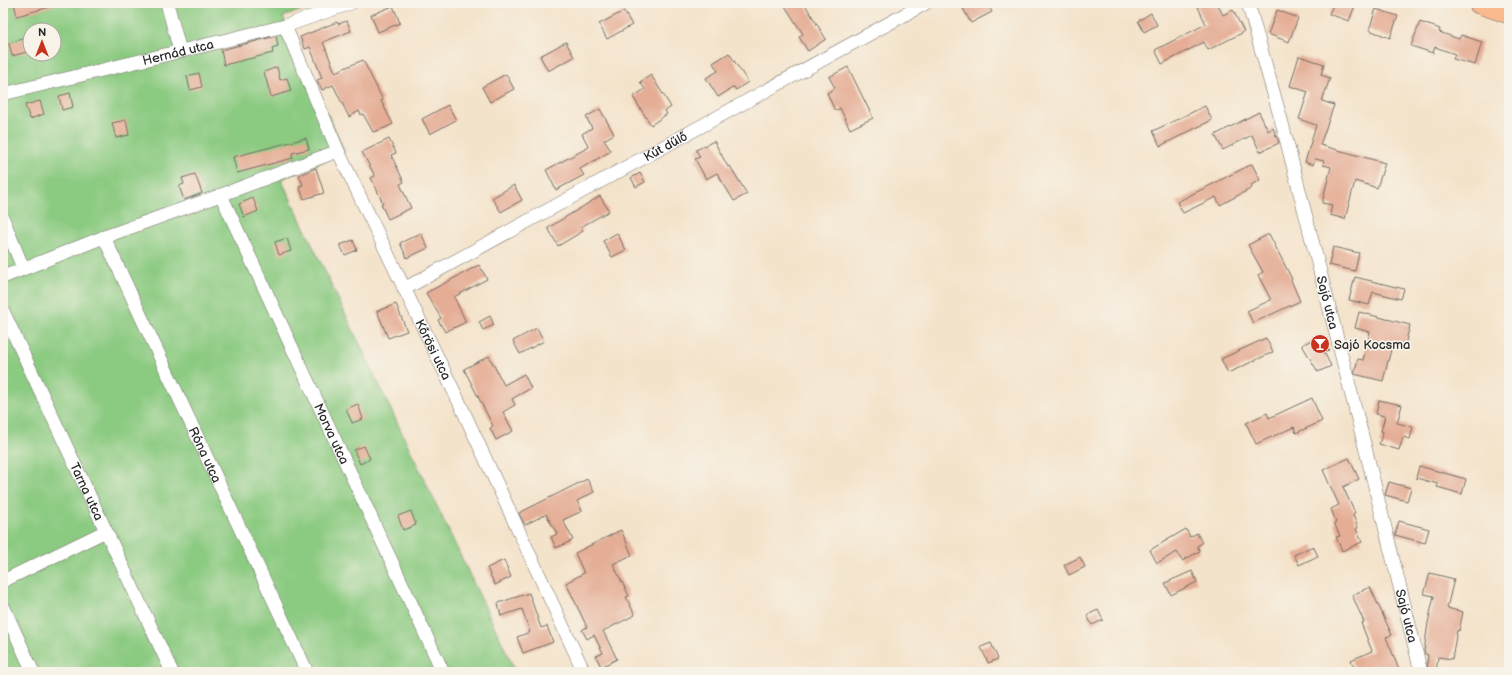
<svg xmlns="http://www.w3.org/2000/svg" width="1512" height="675" font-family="'Balsamiq Sans',sans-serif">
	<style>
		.green { fill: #8bca81; stroke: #5b7a56; fill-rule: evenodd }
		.building { fill: #e5ad95 }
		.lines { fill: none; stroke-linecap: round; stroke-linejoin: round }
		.minor-casing { stroke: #716b63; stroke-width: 14 }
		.primary-casing { stroke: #716b63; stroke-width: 22 }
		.minor { stroke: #fff; stroke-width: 13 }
		.primary { stroke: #fbba8d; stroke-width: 21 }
		.labels { text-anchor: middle; stroke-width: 3.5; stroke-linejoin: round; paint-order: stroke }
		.street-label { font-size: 13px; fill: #2b2b2b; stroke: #f7f3e8 }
		.poi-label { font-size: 13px; fill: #2b2b2b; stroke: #f7f3e8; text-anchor: start }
	</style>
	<rect width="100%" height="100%" fill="#f7f3e8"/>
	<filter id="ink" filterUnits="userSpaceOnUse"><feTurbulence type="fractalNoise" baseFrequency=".025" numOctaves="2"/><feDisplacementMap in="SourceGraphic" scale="8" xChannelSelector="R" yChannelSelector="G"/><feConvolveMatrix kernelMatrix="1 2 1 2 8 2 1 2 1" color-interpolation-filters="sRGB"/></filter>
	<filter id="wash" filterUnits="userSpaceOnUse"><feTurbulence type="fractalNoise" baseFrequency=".012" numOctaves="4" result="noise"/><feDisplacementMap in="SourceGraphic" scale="16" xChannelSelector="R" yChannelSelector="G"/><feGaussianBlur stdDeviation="0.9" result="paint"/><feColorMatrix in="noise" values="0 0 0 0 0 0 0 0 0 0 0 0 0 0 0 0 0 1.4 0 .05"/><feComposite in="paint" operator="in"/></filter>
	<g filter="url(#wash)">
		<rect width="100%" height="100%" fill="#f4e3cb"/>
		<path class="green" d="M 3,3 L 320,3 L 283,17 L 345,152 L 281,179 L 516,672 L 3,672 ZM 30,30 L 54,30 L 54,54 L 30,54 Z"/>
		<g id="blocks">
			<g class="building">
				<polygon points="14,3 52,3 53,6 17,16"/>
				<polygon points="783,3 804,3 826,39 808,51 799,37 803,34"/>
				<polygon points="960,3 987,3 992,12 971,23"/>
				<polygon points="1196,3 1217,3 1223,15 1233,10 1244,32 1208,50 1204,42 1162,64 1155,50 1206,24"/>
				<polygon points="1334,3 1356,3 1349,21 1329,14"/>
				<polygon points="393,6 400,23 378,32 371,15"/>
				<polygon points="1376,9 1398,16 1390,38 1369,30"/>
				<polygon points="1277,10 1298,18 1289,42 1268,34"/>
				<polygon points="624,11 632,25 607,39 599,24"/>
				<polygon points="1151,13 1157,25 1144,32 1138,21"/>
				<polygon points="347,21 351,31 323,42 335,72 363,60 383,100 381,101 393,124 385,128 373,132 363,114 361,115 359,111 349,117 333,85 322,90 317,80 322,78 310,47 305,49 300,37 337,22 338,24"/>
				<polygon points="1420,22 1440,29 1439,32 1459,39 1461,35 1482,42 1475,65 1453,59 1455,54 1435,47 1433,53 1411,46"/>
				<polygon points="276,36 278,46 272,48 273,53 224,65 221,50"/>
				<polygon points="26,38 30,51 12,56 9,43"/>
				<polygon points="566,42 574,57 548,71 540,56"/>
				<polygon points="729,53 748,82 736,90 734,87 718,97 706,78 718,71 713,63"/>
				<polygon points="1299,56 1324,64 1321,75 1330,78 1322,101 1334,105 1320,145 1385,163 1377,188 1355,181 1345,219 1330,215 1332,205 1322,203 1331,167 1323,165 1324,161 1315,159 1313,165 1305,162 1316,125 1299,119 1308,92 1290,86"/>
				<polygon points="277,67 280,80 287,78 291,91 271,97 264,72"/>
				<polygon points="848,67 873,118 850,129 840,108 835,111 827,93 835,88 829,77"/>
				<polygon points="199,73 202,87 190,90 187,76"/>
				<polygon points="506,74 514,89 490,102 482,87"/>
				<polygon points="651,75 671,107 665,111 667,114 651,125 633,97 645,89 640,82"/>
				<polygon points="70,93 73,107 62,110 59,96"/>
				<polygon points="40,101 44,114 30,119 25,105"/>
				<polygon points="448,105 456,120 430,134 422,119"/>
				<polygon points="1205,106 1212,120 1160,146 1153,131"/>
				<polygon points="600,109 614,134 604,140 611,151 580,169 584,175 556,190 546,170 589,147 582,134 592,128 586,117"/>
				<polygon points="1259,112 1268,131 1273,128 1279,143 1260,152 1252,135 1223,150 1215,135"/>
				<polygon points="126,120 129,135 116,138 112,123"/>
				<polygon points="306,138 309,149 292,153 293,158 237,173 233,157"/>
				<polygon points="389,139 396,153 391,155 404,182 400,184 411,208 388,219 381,204 383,203 371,178 375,176 362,152"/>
				<polygon points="714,141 728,167 730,166 747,194 734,201 717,173 706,179 695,159 700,157 696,150"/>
				<polygon points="1252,164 1260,180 1251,185 1252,188 1220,205 1216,197 1183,213 1177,202"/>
				<polygon points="316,168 324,193 304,199 299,186 303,185 299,175"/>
				<polygon points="640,173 645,182 636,187 631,178"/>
				<polygon points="195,174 202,193 184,200 179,186 184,184 182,178"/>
				<polygon points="514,185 522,200 501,212 492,198"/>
				<polygon points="600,196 609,211 581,227 583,231 558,246 548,228"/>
				<polygon points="253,198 258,211 244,217 239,204"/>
				<polygon points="421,233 428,248 407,258 400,243"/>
				<polygon points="617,233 626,250 612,257 603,241"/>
				<polygon points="1269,234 1292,279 1291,280 1300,301 1253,323 1247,311 1271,300 1258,275 1263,272 1248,245"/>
				<polygon points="287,238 291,251 279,255 275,242"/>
				<polygon points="353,240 357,250 345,255 340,245"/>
				<polygon points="1333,247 1359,253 1355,271 1329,265"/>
				<polygon points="479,265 487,279 454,297 466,322 445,332 438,320 441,318 426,293"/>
				<polygon points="1355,277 1404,289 1401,299 1373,292 1369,305 1349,300"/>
				<polygon points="396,304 407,331 388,338 377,311"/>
				<polygon points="1359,312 1410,325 1405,345 1393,342 1383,381 1354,374 1358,359 1363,360 1370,332 1355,328"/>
				<polygon points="490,316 494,325 483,330 479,322"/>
				<polygon points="537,328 544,341 520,354 513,341"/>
				<polygon points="1321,335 1329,350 1324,352 1331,366 1318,372 1302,345"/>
				<polygon points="1266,338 1273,352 1228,373 1221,359"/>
				<polygon points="489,356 504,385 524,374 531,388 512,399 515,405 503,412 513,431 496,440 490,428 493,426 464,369"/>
				<polygon points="1312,398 1322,421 1296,433 1294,427 1256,444 1246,423 1267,413 1269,418"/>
				<polygon points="1379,400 1402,405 1397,423 1413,427 1410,439 1403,437 1399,450 1379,444 1383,432 1381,431 1385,416 1376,414"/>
				<polygon points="358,404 363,419 352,423 346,409"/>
				<polygon points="364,446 370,459 360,464 354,450"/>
				<polygon points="1349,458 1359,479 1343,487 1355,513 1353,515 1358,528 1356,529 1362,542 1342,551 1336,537 1340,536 1334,523 1336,522 1331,509 1339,505 1323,470"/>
				<polygon points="1419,466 1466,479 1462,494 1437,487 1438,484 1416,478"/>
				<polygon points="587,479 594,492 577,501 582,511 563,520 573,540 556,548 551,537 557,534 546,514 525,525 519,513"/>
				<polygon points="1389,482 1411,488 1407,501 1385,495"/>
				<polygon points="411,511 416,525 403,530 398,516"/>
				<polygon points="1399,521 1429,529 1425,543 1395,535"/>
				<polygon points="1186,529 1190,537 1197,533 1202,543 1197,546 1200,551 1182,561 1177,552 1157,563 1150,550"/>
				<polygon points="621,530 632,555 613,564 629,596 626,597 635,615 603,631 617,659 601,667 596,656 603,653 594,635 587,639 582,630 587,627 566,583 584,573 575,553"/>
				<polygon points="1313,546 1318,556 1299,565 1294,555"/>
				<polygon points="1080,557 1085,567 1069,575 1064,565"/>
				<polygon points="504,560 511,577 495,585 487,568"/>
				<polygon points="1192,571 1197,582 1171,595 1165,583"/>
				<polygon points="1430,573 1454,579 1447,608 1463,612 1459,631 1457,630 1452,659 1438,657 1436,672 1429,672 1427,663 1428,655 1425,654 1424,651 1428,623 1434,596 1424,594"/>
				<polygon points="1370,587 1392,635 1386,637 1400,672 1356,672 1351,660 1372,651 1361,623 1364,622 1352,595"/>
				<polygon points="529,593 541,628 547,626 553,642 523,653 517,637 530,632 522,609 501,616 498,603"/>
				<polygon points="1098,610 1103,620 1092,625 1087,615"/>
				<polygon points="991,643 998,659 988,663 981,647"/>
			</g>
		</g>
	</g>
	<g filter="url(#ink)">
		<use href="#blocks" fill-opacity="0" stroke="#716b63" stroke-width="1"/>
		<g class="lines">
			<defs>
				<g id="minor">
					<polyline points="167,3 180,51"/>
					<path id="s1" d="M 1248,3 L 1282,123 L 1365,447 L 1421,672"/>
					<path id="s2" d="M 285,26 L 338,151 L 460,404 L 584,672"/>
					<path id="s3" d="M 3,94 L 285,26 L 351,3"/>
					<path id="s4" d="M 221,195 L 443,672"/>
					<polyline points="3,219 23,268"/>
					<path id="s5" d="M 104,237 L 307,672"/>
					<polyline points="3,277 104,237 221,195 338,151"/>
					<path id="s6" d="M 404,289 L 926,3"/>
					<path id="s7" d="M 3,311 L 172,672"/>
					<polyline points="3,581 106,531"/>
					<polyline points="3,606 33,672"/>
				</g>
				<polyline id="primary" points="1479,3 1509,13"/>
			</defs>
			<use href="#minor" class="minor-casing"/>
			<use href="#primary" class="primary-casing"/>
			<use href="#minor" class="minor"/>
			<use href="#primary" class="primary"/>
		</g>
	</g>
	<defs>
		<symbol id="bar-disc" viewBox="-11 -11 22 22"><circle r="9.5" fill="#c8321e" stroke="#f7f3e8"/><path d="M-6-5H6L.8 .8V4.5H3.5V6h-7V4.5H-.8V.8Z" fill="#fff"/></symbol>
	</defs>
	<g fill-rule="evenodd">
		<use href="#bar-disc" x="1309" y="333" width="22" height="22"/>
	</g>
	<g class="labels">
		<g class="street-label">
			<text dy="5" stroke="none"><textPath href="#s3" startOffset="180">Hernád utca</textPath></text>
			<text dy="5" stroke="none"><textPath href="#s6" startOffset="298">Kút dűlő</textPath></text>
			<text dy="5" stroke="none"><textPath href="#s1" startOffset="310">Sajó utca</textPath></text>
			<text dy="5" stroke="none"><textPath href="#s2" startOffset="356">Kőrösi utca</textPath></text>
			<text dy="5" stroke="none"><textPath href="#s4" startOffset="263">Morva utca</textPath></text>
			<text dy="5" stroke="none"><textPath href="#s5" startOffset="240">Róna utca</textPath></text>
			<text dy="5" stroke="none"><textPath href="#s7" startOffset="199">Tarna utca</textPath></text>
			<text dy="5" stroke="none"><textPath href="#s1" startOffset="633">Sajó utca</textPath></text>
		</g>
		<g class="poi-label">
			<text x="1334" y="349">Sajó Kocsma</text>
		</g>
	</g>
	<rect width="1512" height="675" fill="none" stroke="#f7f3e8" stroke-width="16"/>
	<g transform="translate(42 42)"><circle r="19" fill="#f7f3e8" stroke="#a5a39c"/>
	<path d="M0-3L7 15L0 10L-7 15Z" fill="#c8321e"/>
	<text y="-6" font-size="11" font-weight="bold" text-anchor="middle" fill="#2b2b2b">N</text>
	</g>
</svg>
